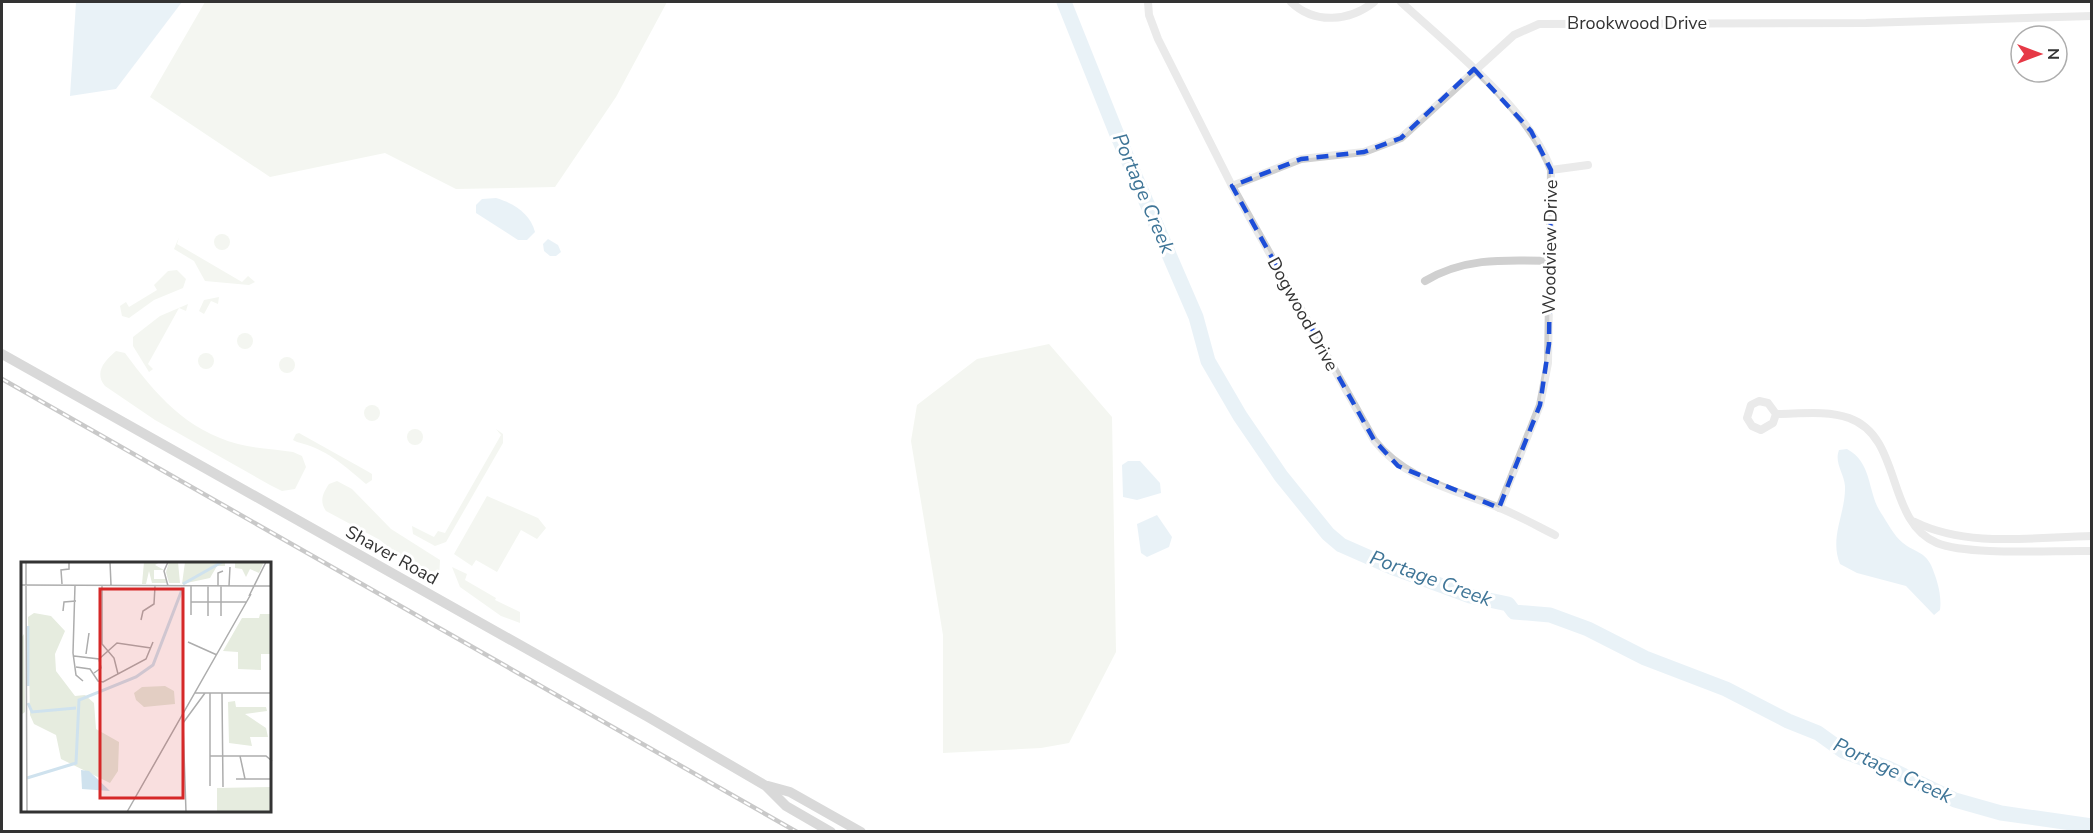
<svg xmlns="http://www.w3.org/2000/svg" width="2093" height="833" font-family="'Nunito Sans',sans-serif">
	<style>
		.green { fill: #e6ecdf }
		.water { fill: #cfe2ee }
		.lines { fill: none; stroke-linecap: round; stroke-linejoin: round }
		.river { stroke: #cfe2ee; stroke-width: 15 }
		.minor { stroke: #d0d0d0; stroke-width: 8 }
		.major { stroke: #ababab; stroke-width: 10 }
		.rail-casing { stroke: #888; stroke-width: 4.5 }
		.rail { stroke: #fff; stroke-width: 2; stroke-dasharray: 7; stroke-linecap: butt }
		.marked { fill: none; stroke: #1d4ed8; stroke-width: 4.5; stroke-dasharray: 12 8; stroke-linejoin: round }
		.labels { text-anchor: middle; stroke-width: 6; stroke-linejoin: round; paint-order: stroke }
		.street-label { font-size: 18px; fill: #333; stroke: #fff }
		.water-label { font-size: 20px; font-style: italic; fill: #3f7597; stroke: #fff }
		.inset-river { fill: none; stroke: #cfe2ee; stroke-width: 3 }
		.inset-road { fill: none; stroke: #adadad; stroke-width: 1.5 }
		.view { fill: #d62828; fill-opacity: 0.15; stroke: #d62828; stroke-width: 3 }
		.inset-edge { fill: none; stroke: #333; stroke-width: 3 }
	</style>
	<rect width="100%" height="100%" fill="#fff"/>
	<g class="green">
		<polygon points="205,2 667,2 616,97 555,187 456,189 385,153 270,177 150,97"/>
		<circle cx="222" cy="242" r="8"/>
		<polygon points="179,237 177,244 242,282 248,276 255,282 249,285 205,281 194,261 174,249"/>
		<polygon points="177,270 186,279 183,288 154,300 129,318 122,316 120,306 126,302 129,307 157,290 154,285 168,271"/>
		<polygon points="219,297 218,304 211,301 204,314 199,311 204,300"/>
		<polygon points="188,304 186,311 179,308 148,364 153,369 149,372 133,346 133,337 160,316"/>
		<circle cx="245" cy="341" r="8"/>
		<polygon points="1049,344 1112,417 1116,652 1069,743 1041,748 943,753 943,635 911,441 917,405 977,359"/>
		<path d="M 116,351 L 125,353 C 156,395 186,430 238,444 C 257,449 275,449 293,452 L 302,456 L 306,467 L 295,489 L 282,491 L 270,485 L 155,420 L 105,386 C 94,373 104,361 116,351 Z"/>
		<circle cx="206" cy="361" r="8"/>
		<circle cx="287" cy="365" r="8"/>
		<circle cx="372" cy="413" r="8"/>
		<circle cx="415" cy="437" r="8"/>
		<polygon points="496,429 503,434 503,443 446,542 435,546 413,534 412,526 434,537 438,531 445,533 501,435"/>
		<path d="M 299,433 L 367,471 L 372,474 L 372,480 L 366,484 C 344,465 326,449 297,442 L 293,440 L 296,434 Z"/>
		<path d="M 337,481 L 352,489 L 391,529 L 440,560 L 439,579 L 409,564 L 380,540 L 326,511 C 319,501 323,493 329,484 Z"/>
		<polygon points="487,496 538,518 546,528 537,539 521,530 497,572 476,560 472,566 454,554"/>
		<polygon points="452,567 467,574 465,580 496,598 495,600 520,612 520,623 501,616 460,587"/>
	</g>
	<g class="water">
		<polygon points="76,2 182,2 116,89 70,96"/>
		<path d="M 496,198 C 513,203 530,213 535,232 L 527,240 L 518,240 L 476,213 L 476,205 L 482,199 Z"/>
		<polygon points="548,239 558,245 561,252 556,256 550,256 544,251 543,244"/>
		<path d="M 1847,449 C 1873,463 1867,492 1881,513 C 1887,522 1894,536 1903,543 C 1914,552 1924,551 1931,565 C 1937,579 1942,595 1940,610 L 1934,615 L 1906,586 L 1857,573 L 1840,564 C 1829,537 1846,513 1845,486 C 1844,473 1834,463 1839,450 Z"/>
		<polygon points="1128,461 1140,461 1160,483 1161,493 1137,500 1123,497 1122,465"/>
		<polygon points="1157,515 1172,537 1169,547 1147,557 1141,553 1137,524"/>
	</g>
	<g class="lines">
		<polyline class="river" points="1064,2 1116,132 1196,317 1208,361 1240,416 1281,476 1328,534 1341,545 1391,567 1470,596 1508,604 1514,612 1550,615 1588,629 1645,658 1726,689 1788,721 1818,733 1843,751 1888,768 1955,800 2001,813 2092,826"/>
		<g class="minor">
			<path d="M 1148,2 L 1149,15 L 1158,39 L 1232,186 L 1374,440 C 1404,479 1452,489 1495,506 C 1516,514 1535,525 1555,535"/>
			<path d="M 1291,2 C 1315,25 1350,21 1374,2"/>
			<path d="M 1401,2 C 1448,45 1530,110 1551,170 L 1548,363 L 1540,405 L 1499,508"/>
			<polyline points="1551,170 1588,165"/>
			<polyline points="1232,186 1301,159 1364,152 1401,138 1514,35 1539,24 1866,23 2092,16"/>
			<path d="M 1425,281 C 1465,257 1506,260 1551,261"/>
			<path d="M 1776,414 L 1768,403 L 1759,401 L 1751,405 L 1747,418 L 1752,426 L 1761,430 L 1773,423 L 1776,414 C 1798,414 1827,410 1849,418 C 1903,437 1885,521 1937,543 C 1969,556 2054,550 2092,551"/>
			<path d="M 1915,522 C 1968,548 2034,537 2092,536"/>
		</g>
		<g class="major">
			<polyline points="2,354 648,717 766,786 786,806 831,832"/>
			<polyline points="768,786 790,792 861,832"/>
		</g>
		<defs>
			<polyline id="rail" points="2,379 797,832"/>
		</defs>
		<use href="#rail" class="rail-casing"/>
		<use href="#rail" class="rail"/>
	</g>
	<path d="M0 0H2093V833H0ZM 1474,69 L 1531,131 L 1551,170 L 1549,344 L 1540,405 L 1499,508 L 1398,466 L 1374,440 L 1232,186 L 1301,159 L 1364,152 L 1401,138 Z" fill="#fff" fill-opacity=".55" fill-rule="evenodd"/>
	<path class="marked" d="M 1474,69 L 1531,131 L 1551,170 L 1549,344 L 1540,405 L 1499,508 L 1398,466 L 1374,440 L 1232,186 L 1301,159 L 1364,152 L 1401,138 Z"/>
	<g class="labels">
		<g class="street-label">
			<text x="1637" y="29">Brookwood Drive</text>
			<text transform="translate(1550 247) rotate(-89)" y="6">Woodview Drive</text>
			<text transform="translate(1303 314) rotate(61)" y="6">Dogwood Drive</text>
			<text transform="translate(392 555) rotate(29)" y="6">Shaver Road</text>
		</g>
		<g class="water-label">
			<text transform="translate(1144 193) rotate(67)" y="7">Portage Creek</text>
			<text transform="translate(1431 578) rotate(20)" y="7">Portage Creek</text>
			<text transform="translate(1893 770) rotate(25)" y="7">Portage Creek</text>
		</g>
	</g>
	<g transform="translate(21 562)">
		<rect width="250" height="250" fill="#fff"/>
		<path d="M 123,0 L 139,0 L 134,3 L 143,8 L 133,8 L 133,17 L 145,17 L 146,21 L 131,21 L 128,9 L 125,22 L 121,22 ZM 148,0 L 157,0 L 159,21 L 148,21 L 145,10 ZM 164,0 L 204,0 L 204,4 L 196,4 L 189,16 L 161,22 ZM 214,0 L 243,0 L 238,11 L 229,7 L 225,15 L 221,7 L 214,6 ZM 13,51 L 30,54 L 44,69 L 34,92 L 35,109 L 54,134 L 64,133 L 73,141 L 75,167 L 98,180 L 97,209 L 89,221 L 40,197 L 35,173 L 13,162 L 9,153 L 7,55 ZM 239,52 L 250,52 L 250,92 L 240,92 L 240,108 L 217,107 L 217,90 L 202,89 L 221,56 L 238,56 ZM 3,72 L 4,150 L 0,153 L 0,76 ZM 144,124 L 153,129 L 154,142 L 123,145 L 115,138 L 113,131 L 121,125 ZM 214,139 L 215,145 L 245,145 L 246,149 L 224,152 L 245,166 L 247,175 L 229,175 L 231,184 L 208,181 L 207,140 ZM 250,225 L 250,250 L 196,250 L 196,226 Z" fill="#e6ecdf"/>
		<path d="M 60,208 L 68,209 L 89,229 L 61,227 Z" fill="#cfe2ee"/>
		<path class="inset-river" d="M 162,22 L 201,0M 7,124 L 7,64M 7,141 L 11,150 L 55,146M 6,216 L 55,201 L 58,138 L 115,115 L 132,103 L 162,25"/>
		<path class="inset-road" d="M 5,0 L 5,23M 89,0 L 90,23M 41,22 L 40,8 L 48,7 L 48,0M 0,23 L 251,24M 54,23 L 52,91 L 55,113 L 62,119M 81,23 L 81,82 L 93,96 L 97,112M 5,24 L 6,250M 147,24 L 143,9 L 147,0M 187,24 L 187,54M 197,24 L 197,11 L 202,9M 200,24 L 200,54M 208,24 L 209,5M 228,34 L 245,0M 170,40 L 226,40M 42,49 L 43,40 L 55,39M 170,53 L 170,24M 120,58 L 122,49 L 133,42 L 134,24M 167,80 L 196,93M 65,92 L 68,71M 53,94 L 78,97 L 80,106 L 73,111M 78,97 L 96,81 L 130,86M 55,105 L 69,107 L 77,119 L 82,120 L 125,97 L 132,80M 174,131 L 251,131M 201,131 L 202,225M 189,194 L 245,194 L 251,199M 219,194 L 224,217M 215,217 L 251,217M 189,224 L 189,131M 106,250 L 230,32M 165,250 L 162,161 L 184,131"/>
		<path class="view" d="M 79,27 L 162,27 L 162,236 L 79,236 Z"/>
		<rect width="250" height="250" class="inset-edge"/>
	</g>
	<rect width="2093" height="833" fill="none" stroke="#333333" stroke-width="6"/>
	<g transform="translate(2039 54) rotate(90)"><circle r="28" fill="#ffffff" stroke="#adadad" stroke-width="1.5"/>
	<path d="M0-4.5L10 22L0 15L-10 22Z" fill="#e63946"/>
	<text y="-9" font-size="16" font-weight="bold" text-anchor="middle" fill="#333333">N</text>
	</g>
</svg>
